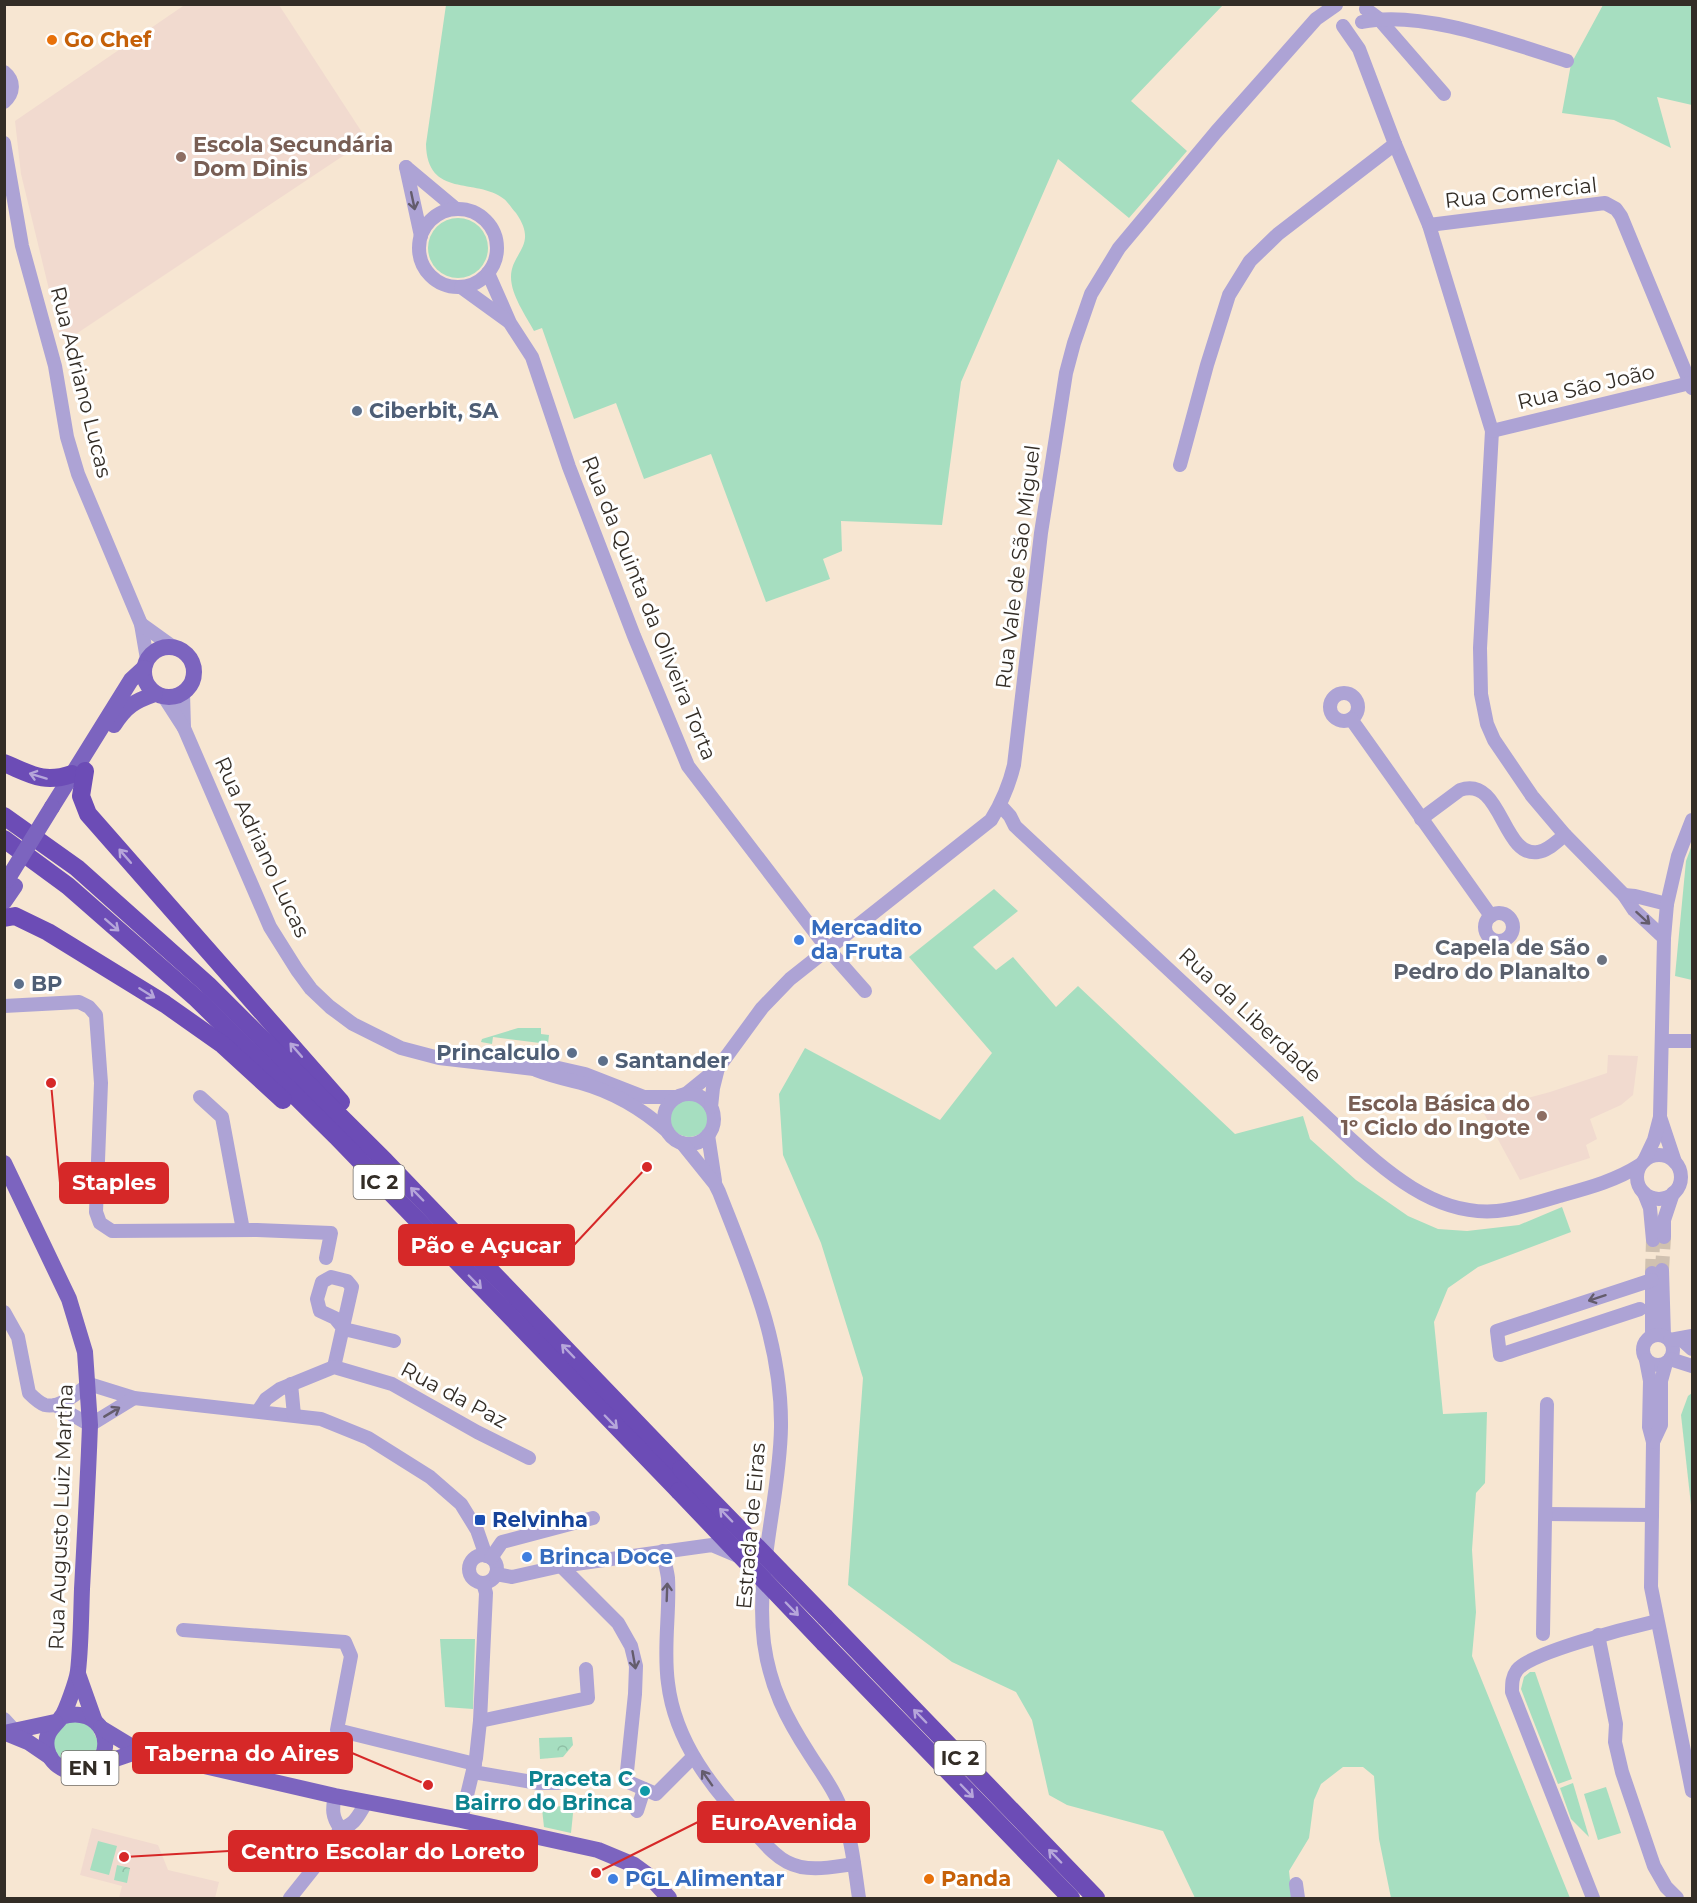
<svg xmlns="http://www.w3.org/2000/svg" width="1697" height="1903" font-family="Montserrat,sans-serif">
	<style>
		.education { fill: #f1dacf }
		.green { fill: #a6dec0 }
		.park { fill: url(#park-crowns) }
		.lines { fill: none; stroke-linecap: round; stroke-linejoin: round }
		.minor-tunnel { stroke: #d0c1b0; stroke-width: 14; stroke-dasharray: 14 7; stroke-linecap: butt }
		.minor { stroke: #ada3d5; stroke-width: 14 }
		.major { stroke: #7c64bf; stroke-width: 16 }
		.highway { stroke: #6c4cb6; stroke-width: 18 }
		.major-bridge { stroke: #7c64bf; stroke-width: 16 }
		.highway-bridge { stroke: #6c4cb6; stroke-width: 18 }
		.oneway { stroke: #645c6c }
		.oneway2 { stroke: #b6a6da }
		.food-dot { fill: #e8710a; stroke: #fff; stroke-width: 2 }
		.education-dot { fill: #8d6e63; stroke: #fff; stroke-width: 2 }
		.service-dot { fill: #5c6f8a; stroke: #fff; stroke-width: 2 }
		.shop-dot { fill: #3f7fe0; stroke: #fff; stroke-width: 2 }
		.worship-dot { fill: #6b7280; stroke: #fff; stroke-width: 2 }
		.transit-dot { fill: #1a4fb4; stroke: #fff; stroke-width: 2 }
		.culture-dot { fill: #0f9aa8; stroke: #fff; stroke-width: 2 }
		.labels { text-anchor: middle; stroke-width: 6; stroke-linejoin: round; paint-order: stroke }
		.shield { fill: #fff; stroke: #706c67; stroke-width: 1.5 }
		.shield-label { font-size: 20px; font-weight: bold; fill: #332d26 }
		.food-label { font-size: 21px; font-weight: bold; fill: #c56008; stroke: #fff; text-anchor: start }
		.education-label { font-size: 21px; font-weight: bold; fill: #785e54; stroke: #fff; text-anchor: start }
		.street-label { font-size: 21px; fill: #332d26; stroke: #fff }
		.service-label { font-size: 21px; font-weight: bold; fill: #4e5e75; stroke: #fff; text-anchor: start }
		.shop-label { font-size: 21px; font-weight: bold; fill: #366cbe; stroke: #fff; text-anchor: start }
		.worship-label { font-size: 21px; font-weight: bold; fill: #5b616d; stroke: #fff; text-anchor: end }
		.transit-label { font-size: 21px; font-weight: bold; fill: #164399; stroke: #fff; text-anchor: start }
		.culture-label { font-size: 21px; font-weight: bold; fill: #0d838f; stroke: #fff; text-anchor: end }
		.leader { fill: none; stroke: #d62828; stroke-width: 2 }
		.callout-dot { fill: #d62828; stroke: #fff; stroke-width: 2 }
		.callout { fill: #d62828; stroke: #d62828; stroke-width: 2 }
		.callout-label { font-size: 22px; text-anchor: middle; font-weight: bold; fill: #fff }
	</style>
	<defs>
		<pattern id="park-crowns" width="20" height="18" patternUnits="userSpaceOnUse" patternTransform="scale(1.5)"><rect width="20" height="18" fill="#a6dec0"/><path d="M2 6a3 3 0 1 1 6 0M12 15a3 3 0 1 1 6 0" fill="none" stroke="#8fbfa5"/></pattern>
	</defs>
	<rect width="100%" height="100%" fill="#f7e6d2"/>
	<g class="education">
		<polygon points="186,4 279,5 367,140 73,336 61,339 21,174 15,121"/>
		<polygon points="1608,1055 1638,1056 1633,1095 1621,1105 1590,1119 1597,1139 1586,1145 1590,1158 1520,1180 1482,1110 1550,1092 1607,1073"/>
		<polygon points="92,1828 158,1845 168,1870 219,1882 215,1898 119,1898 122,1886 80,1875"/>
	</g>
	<g class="green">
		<path d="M 446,5 L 446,4 L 1223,5 L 1131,101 L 1187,151 L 1129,218 L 1058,159 L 961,382 L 942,525 L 841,521 L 842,551 L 823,559 L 830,579 L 766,602 L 711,454 L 644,479 L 616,403 L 574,419 L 542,328 L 534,331 C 526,316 511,295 511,277 C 511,252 539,246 516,213 C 512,209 508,202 504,199 C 476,177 427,199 426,144 Z"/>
		<polygon points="1603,5 1692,5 1692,105 1657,97 1671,148 1614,120 1562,113 1571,64"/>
		<circle cx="458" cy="248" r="30"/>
		<polygon points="1692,845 1692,980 1675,976 1686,861"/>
		<polygon points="994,889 1018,911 973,947 996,970 1013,957 1056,1007 1078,986 1235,1134 1303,1116 1310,1139 1356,1180 1408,1216 1438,1229 1467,1231 1519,1225 1562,1207 1571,1232 1478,1267 1448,1288 1434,1322 1443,1414 1487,1412 1485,1483 1476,1493 1472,1550 1476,1612 1472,1656 1570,1898 1391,1898 1379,1839 1374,1776 1363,1767 1343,1767 1321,1784 1314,1800 1309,1838 1289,1871 1292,1898 1195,1898 1163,1831 1067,1805 1049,1795 1032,1720 1016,1692 952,1662 848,1585 863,1378 821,1243 783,1155 779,1094 805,1048 940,1120 992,1053 909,957"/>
		<polygon points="518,1028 541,1028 541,1034 549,1035 548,1044 493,1037 492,1044 481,1042 482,1039"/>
		<circle cx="689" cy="1118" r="19"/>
		<polygon points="1692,1393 1692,1514 1681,1415 1688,1396"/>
		<polygon points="440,1639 475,1639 473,1709 445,1707"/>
		<polygon points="1530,1672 1535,1672 1572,1779 1558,1784 1521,1689 1524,1677"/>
		<polygon points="69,1719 90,1724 99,1744 92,1758 79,1765 64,1762 54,1751 53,1736"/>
		<polygon points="1573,1783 1589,1837 1571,1819 1560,1788"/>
		<polygon points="1606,1787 1621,1833 1598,1840 1584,1794"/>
		<polygon points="574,1804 571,1833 544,1827 542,1809"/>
		<polygon points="98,1841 117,1846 109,1875 90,1870"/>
	</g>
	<g class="park">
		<polygon points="572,1737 573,1745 563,1757 540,1759 539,1738"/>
		<polygon points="117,1865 130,1868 127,1883 114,1880"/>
	</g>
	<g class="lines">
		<g class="minor-tunnel">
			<polyline points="1662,1270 1664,1237"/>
			<polyline points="1652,1273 1653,1240"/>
		</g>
		<g class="minor">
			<polyline points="1366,9 1378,18 1444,94"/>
			<path d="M 1362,22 C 1421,9 1510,43 1567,61"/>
			<polyline points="1343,26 1359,49 1395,144 1429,225 1492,431 1480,648 1481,694 1487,724 1494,740 1532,796 1565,835 1624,895 1634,910 1664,938"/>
			<path d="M 4,72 C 15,81 14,93 4,102"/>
			<polyline points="4,143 22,246 55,366 67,437 78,474 141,624 147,659"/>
			<polyline points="406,167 421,236"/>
			<polyline points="406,167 455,208"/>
			<circle cx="458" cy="248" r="39"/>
			<polyline points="1429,225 1605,203 1616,209 1621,216 1692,388"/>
			<polyline points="488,273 510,323 532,357 569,467 634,636 688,766 827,948 865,991"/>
			<polyline points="461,287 508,321"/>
			<polyline points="1492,431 1690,383"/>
			<polyline points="1180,465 1207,365 1229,295 1250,261 1278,234 1395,144"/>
			<polyline points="141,624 173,647"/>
			<circle cx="1344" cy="707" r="14"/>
			<polyline points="183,693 184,728"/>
			<polyline points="164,697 184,728 270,927 297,970 311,989 330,1007 353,1024 401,1048 439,1058 534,1069 554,1067 585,1074 644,1097 677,1097"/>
			<polyline points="1351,719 1491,916"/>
			<path d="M 1000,805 L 1010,816 L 1015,826 L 1332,1122 C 1377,1163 1430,1217 1497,1211 C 1518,1209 1539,1202 1559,1196 C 1588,1188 1615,1181 1640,1165"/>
			<path d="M 1421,819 L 1460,790 C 1502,775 1502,858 1538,852 C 1548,851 1557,841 1565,835"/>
			<polyline points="1624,895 1635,896 1667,904"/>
			<circle cx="1499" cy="927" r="14"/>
			<polyline points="4,1006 79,1002 89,1007 96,1015 101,1083 96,1212 100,1223 112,1231 257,1230 331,1233 326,1258"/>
			<polyline points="1662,1041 1692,1041"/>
			<path d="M 536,1070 C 551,1076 565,1079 581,1083 C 613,1092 642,1109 667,1131"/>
			<path d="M 686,1094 L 718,1068 L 762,1008 L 790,979 L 991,820 C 1002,802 1009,786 1014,765 L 1041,533 L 1066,373 L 1074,343 L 1091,294 L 1119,248 L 1216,132 L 1316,19 L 1336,5"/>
			<circle cx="689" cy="1119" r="25"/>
			<polyline points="200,1097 222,1117 243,1230"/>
			<polyline points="711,1107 713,1088 718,1068"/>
			<polyline points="1660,1117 1675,1162"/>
			<polyline points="708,1135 715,1181"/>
			<path d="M 682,1143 L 715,1184 L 719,1192 C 749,1269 782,1342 781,1427 C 780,1499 755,1571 764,1643 C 770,1687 786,1718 810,1755 C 822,1774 836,1792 843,1814 C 852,1841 855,1871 859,1898"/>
			<circle cx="1659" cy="1177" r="22"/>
			<polyline points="1644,1161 1654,1140 1660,1117 1664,938 1667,904 1678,856 1692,820"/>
			<polyline points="1644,1193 1650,1208 1653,1240"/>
			<polyline points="1664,1237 1664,1220 1673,1193"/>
			<polyline points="1662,1270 1664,1336"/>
			<polyline points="1652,1273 1652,1336"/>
			<polyline points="1640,1309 1500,1355 1497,1331 1652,1280"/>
			<path d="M 4,1312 L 18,1337 L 29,1393 C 33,1397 39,1403 45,1405 C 60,1409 78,1392 89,1384 L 134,1398 L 321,1419 L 368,1438 L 430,1477 L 461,1504 L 477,1530 L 486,1556"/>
			<circle cx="1658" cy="1350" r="15"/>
			<polyline points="1681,1339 1692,1349"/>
			<polyline points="1670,1340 1692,1336"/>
			<polyline points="1670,1359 1692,1366"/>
			<polyline points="1646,1360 1650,1381 1649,1427 1653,1442 1651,1587 1692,1791"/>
			<polyline points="334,1367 352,1287 347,1281 331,1277 322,1282 317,1299 320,1311 335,1318 344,1329 394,1341"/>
			<polyline points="291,1384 294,1415"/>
			<polyline points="55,1405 90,1425 134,1398"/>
			<polyline points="258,1411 266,1399 280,1389 334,1367 392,1384 477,1432 529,1458"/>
			<polyline points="1653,1442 1661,1425 1661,1381 1666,1363"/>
			<polyline points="1546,1514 1652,1515"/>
			<path d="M 663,1551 C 664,1560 667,1570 668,1578 C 670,1613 663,1648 668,1683 C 675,1742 713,1790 753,1831 C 763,1841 773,1855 787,1862 C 808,1873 832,1867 854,1864"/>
			<circle cx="483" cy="1569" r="14"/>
			<polyline points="491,1558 502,1542 593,1518"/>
			<polyline points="561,1566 618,1623 631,1646 636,1666 635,1694 626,1781 656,1794 693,1757"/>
			<polyline points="496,1574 512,1577 561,1566 712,1545 738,1556"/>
			<polyline points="183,1630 345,1642 351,1656 337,1730 475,1764"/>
			<polyline points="1543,1634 1547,1404"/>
			<polyline points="1598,1635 1616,1724 1615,1742 1622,1772 1654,1866 1666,1887 1677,1898"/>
			<polyline points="4,1719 15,1731"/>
			<polyline points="480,1721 588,1698 586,1669"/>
			<polyline points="473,1772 538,1783 558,1783"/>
			<path d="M 335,1796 C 332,1809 332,1817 340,1828"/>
			<polyline points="637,1811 644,1789"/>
			<polyline points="461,1820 476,1758 480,1721 486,1593 483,1583"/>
			<polyline points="1296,1884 1298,1898"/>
			<path d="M 290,1898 L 333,1844 L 340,1828 C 355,1826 359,1814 366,1803"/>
			<path d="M 1593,1898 L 1512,1692 C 1512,1683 1512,1677 1517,1670 C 1531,1652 1631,1627 1657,1621"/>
		</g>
		<g class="major">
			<circle cx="169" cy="672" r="25"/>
			<path d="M 114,725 C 126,706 135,701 155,694"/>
			<polyline points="52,807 131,680 144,668"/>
			<polyline points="4,902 15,886"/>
			<path d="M 4,1163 L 69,1299 L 85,1352 L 90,1425 C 88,1480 85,1534 82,1589 C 81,1616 81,1644 78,1671 C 77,1680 66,1711 61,1718 C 52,1728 44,1734 47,1749 C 51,1768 74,1778 91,1768 C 120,1751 102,1703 61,1717"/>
			<polyline points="78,1674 94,1719"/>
			<polyline points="101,1728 139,1751 335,1796 461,1820 598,1850 634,1865 649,1876 669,1898"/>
			<polyline points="4,1733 55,1722"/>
			<polyline points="6,1733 28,1742 50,1757"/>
			<polyline points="92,1767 139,1751"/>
		</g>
		<g class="highway">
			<path d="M 4,763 C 31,774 43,784 72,774"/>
			<polyline points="85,771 81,796 88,814 341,1102"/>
			<polyline points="4,816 77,868 208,985 385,1161 681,1469"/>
			<polyline points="4,839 68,886 197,999 336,1136 679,1491"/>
			<polyline points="4,918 15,916 48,932 165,1004 223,1045 283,1100"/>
			<polyline points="825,1617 1096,1898"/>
			<polyline points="824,1643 1071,1898"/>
		</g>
		<polyline class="major-bridge" points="7,880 52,807"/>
		<g class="highway-bridge">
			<polyline points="681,1469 825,1617"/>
			<polyline points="679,1491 824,1643"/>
		</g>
	</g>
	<defs><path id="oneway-shaft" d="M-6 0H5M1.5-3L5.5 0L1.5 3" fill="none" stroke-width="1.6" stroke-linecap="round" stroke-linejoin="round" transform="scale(1.5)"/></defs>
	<g class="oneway">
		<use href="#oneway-shaft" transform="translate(413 201) rotate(78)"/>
		<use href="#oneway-shaft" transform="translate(1643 918) rotate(42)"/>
		<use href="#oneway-shaft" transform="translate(1597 1298) rotate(162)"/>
		<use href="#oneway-shaft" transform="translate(112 1412) rotate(-31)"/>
		<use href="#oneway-shaft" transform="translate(667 1592) rotate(-88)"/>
		<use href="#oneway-shaft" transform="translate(634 1660) rotate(80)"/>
		<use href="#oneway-shaft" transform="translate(707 1778) rotate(-125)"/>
	</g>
	<g class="oneway2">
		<use href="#oneway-shaft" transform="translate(38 776) rotate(-163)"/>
		<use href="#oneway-shaft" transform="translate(125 856) rotate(-131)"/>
		<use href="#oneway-shaft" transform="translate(112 925) rotate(41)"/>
		<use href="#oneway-shaft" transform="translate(147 993) rotate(32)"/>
		<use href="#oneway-shaft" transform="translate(296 1050) rotate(-131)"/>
		<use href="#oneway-shaft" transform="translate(417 1194) rotate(-134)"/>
		<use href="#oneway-shaft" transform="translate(475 1282) rotate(46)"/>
		<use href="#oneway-shaft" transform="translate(568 1351) rotate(-134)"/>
		<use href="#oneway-shaft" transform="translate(611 1422) rotate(46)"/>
		<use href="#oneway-shaft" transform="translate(726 1515) rotate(-134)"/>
		<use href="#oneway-shaft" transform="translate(792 1609) rotate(46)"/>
		<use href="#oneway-shaft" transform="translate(920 1716) rotate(-134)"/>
		<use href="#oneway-shaft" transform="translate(967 1791) rotate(46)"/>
		<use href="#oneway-shaft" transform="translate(1055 1856) rotate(-134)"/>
	</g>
	<g class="food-dot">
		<circle cx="52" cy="40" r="6"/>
		<circle cx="929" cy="1879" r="6"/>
	</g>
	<g class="education-dot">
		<circle cx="181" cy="157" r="6"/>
		<circle cx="1542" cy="1116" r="6"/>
	</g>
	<g class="service-dot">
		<circle cx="357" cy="411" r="6"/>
		<circle cx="19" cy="984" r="6"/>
		<circle cx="572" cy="1053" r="6"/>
		<circle cx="603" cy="1061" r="6"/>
	</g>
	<g class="shop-dot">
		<circle cx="799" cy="940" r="6"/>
		<circle cx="527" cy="1557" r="6"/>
		<circle cx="613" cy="1879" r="6"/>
	</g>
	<circle class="worship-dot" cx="1602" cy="960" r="6"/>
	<rect class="transit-dot" x="474" y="1514" width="12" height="12" rx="3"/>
	<circle class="culture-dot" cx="645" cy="1791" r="6"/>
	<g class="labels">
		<g class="shield">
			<rect x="353.5" y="1165" width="51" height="34" rx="4.5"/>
			<rect x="934.5" y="1741" width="51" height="34" rx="4.5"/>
			<rect x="61.5" y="1751" width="57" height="34" rx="4.5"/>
		</g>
		<g class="shield-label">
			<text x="379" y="1189">IC 2</text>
			<text x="960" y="1765">IC 2</text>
			<text x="90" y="1775">EN 1</text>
		</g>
		<g class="food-label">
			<text x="64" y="47">Go Chef</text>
			<text x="941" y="1886">Panda</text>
		</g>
		<g class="education-label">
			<text x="193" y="152">Escola Secundária<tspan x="193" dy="24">Dom Dinis</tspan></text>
			<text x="1530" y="1111" text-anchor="end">Escola Básica do<tspan x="1530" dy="24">1º Ciclo do Ingote</tspan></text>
		</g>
		<g class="street-label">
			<text transform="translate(1521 193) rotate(-6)" y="7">Rua Comercial</text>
			<text transform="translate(81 382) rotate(76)" y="7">Rua Adriano Lucas</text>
			<text transform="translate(1586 387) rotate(-13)" y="7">Rua São João</text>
			<text transform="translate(1018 567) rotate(-83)" y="7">Rua Vale de São Miguel</text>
			<text transform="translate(649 608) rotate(68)" y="7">Rua da Quinta da Oliveira Torta</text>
			<text transform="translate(262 847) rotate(65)" y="7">Rua Adriano Lucas</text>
			<text transform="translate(1250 1015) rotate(43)" y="7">Rua da Liberdade</text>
			<text transform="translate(454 1395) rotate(28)" y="7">Rua da Paz</text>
			<text transform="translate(61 1517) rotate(-88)" y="7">Rua Augusto Luiz Martha</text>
			<text transform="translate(751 1526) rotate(-85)" y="7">Estrada de Eiras</text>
		</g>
		<g class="service-label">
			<text x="369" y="418">Ciberbit, SA</text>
			<text x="31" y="991">BP</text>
			<text x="560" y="1060" text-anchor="end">Princalculo</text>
			<text x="615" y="1068">Santander</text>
		</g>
		<g class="shop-label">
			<text x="811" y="935">Mercadito<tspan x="811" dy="24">da Fruta</tspan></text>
			<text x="539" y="1564">Brinca Doce</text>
			<text x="625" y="1886">PGL Alimentar</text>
		</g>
		<g class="worship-label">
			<text x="1590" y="955">Capela de São<tspan x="1590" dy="24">Pedro do Planalto</tspan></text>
		</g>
		<g class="transit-label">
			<text x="492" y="1527">Relvinha</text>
		</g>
		<g class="culture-label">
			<text x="633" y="1786">Praceta C<tspan x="633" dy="24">Bairro do Brinca</tspan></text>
		</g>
	</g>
	<path class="leader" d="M51 1083L60 1183M647 1167L574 1245M428 1785L352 1753M596 1873L698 1822M124 1857L229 1851"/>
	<g class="callout-dot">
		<circle cx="51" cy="1083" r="6"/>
		<circle cx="647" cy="1167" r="6"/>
		<circle cx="428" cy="1785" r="6"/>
		<circle cx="596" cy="1873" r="6"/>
		<circle cx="124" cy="1857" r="6"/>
	</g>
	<g class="callout">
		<rect x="60" y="1163" width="108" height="40" rx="6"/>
		<rect x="399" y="1225" width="175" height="40" rx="6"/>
		<rect x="133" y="1733" width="219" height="40" rx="6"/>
		<rect x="698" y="1802" width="171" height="40" rx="6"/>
		<rect x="229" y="1831" width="308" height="40" rx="6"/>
	</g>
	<g class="callout-label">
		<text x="114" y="1190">Staples</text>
		<text x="486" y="1253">Pão e Açucar</text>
		<text x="242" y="1761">Taberna do Aires</text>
		<text x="784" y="1830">EuroAvenida</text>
		<text x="383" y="1859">Centro Escolar do Loreto</text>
	</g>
	<rect width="1697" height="1903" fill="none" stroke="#332d26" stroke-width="12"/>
</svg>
